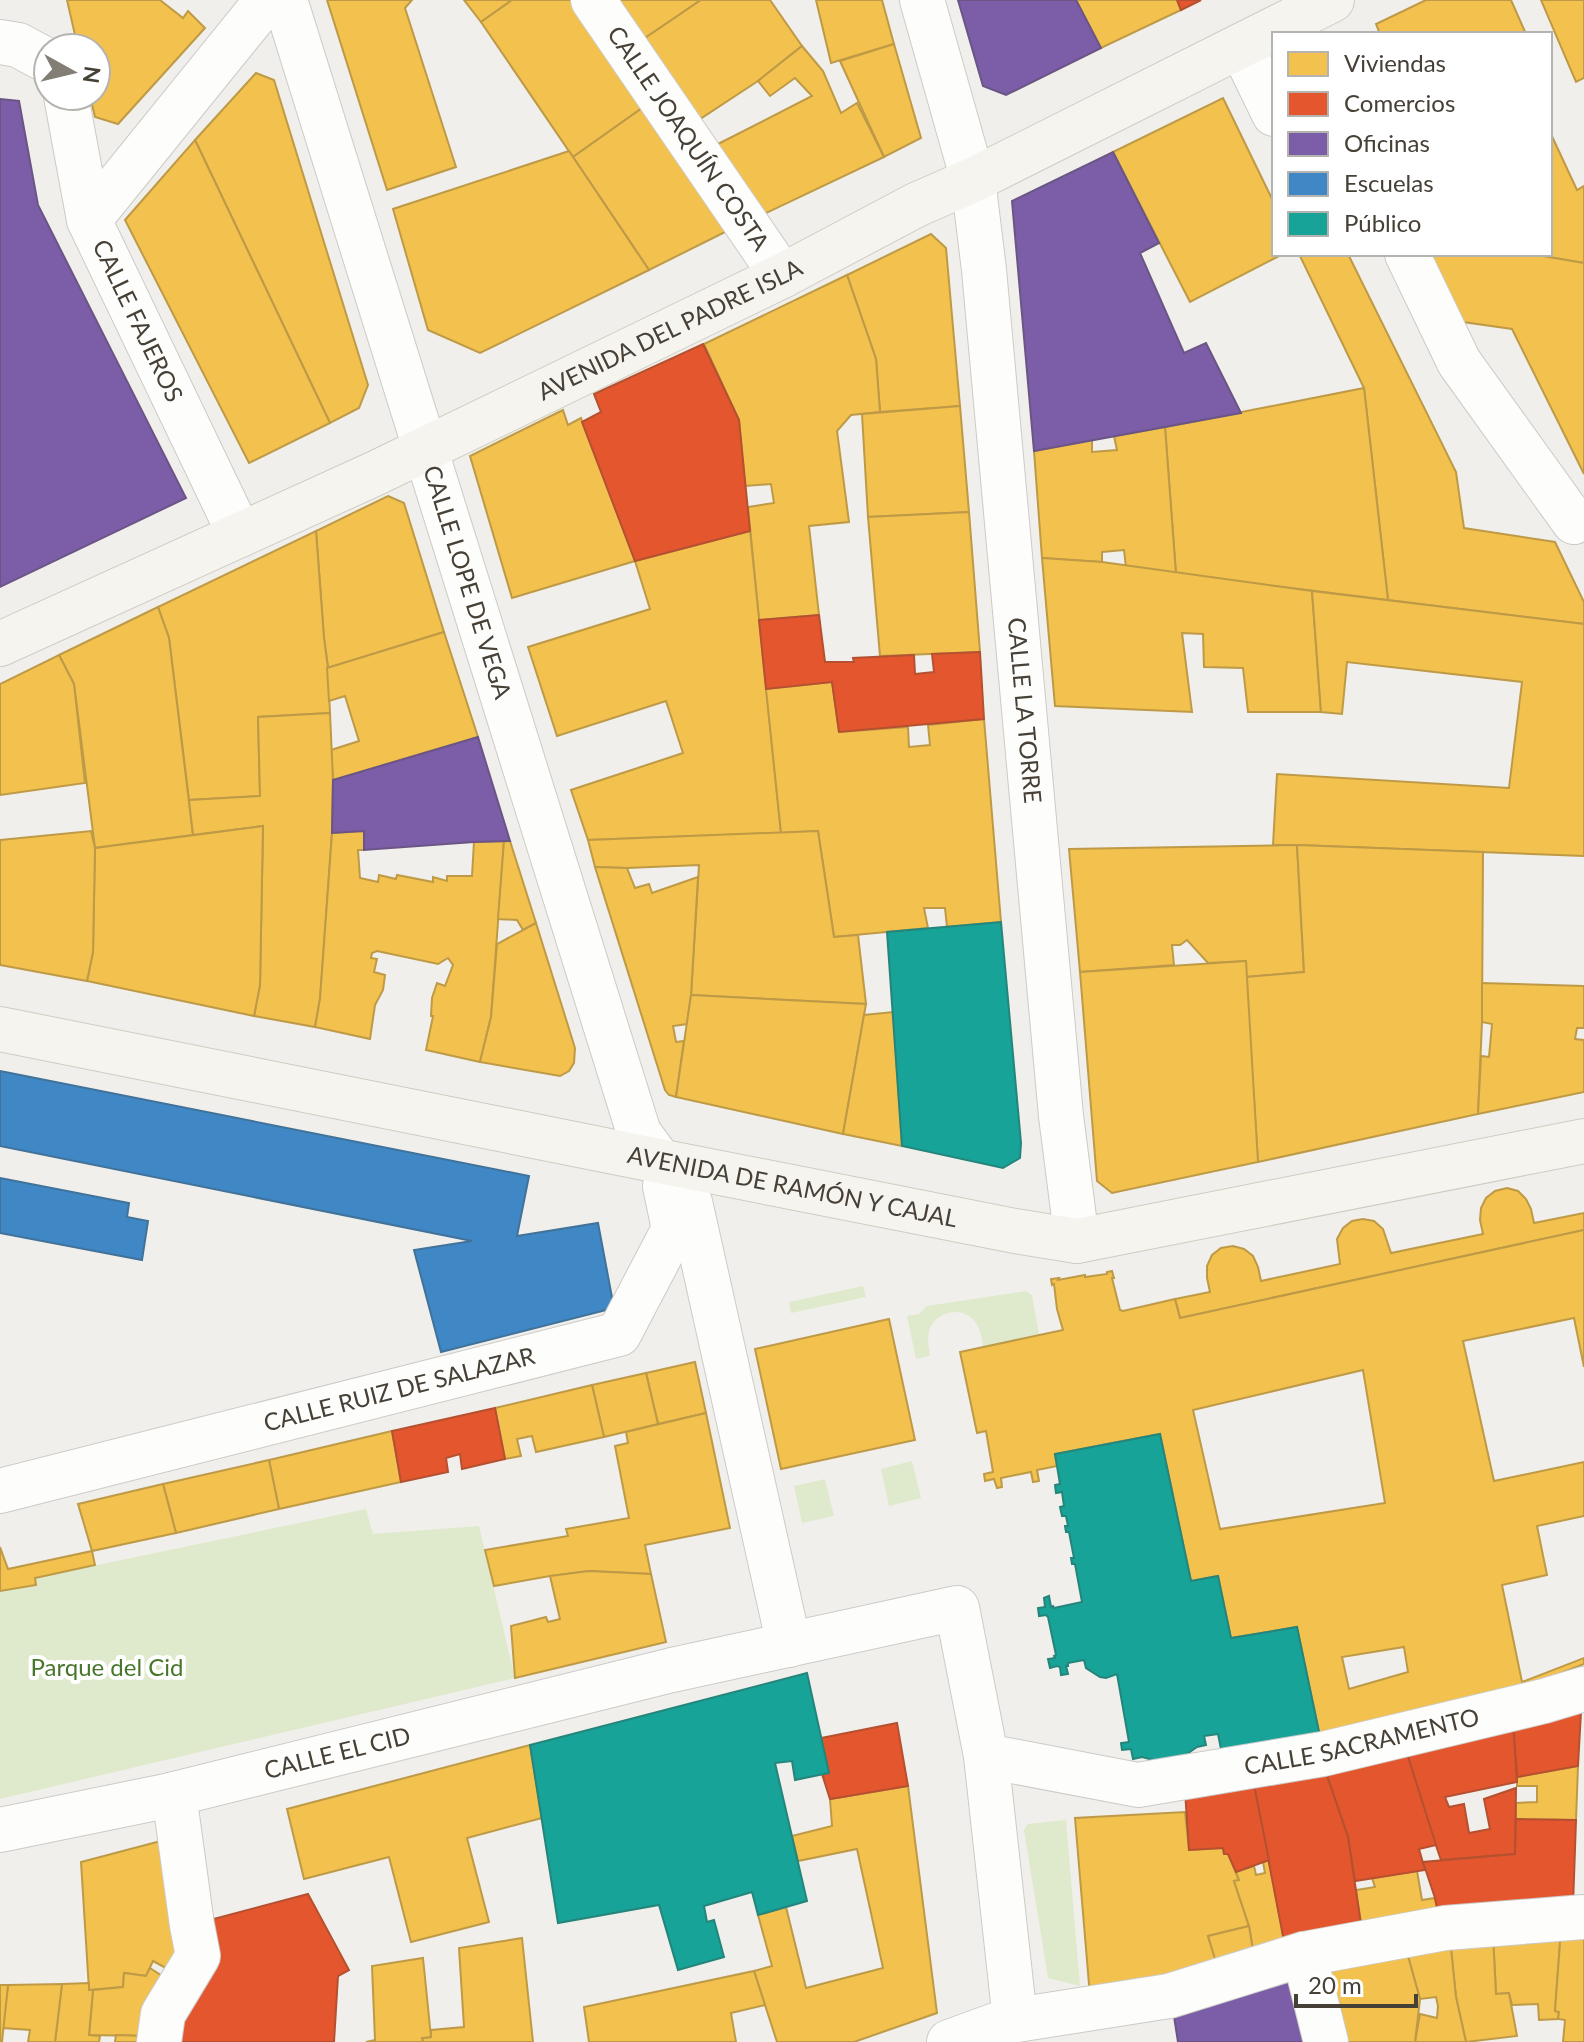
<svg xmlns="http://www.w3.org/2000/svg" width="1584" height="2042" font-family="Lato,sans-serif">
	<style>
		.green { fill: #deeacb }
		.homes { fill: #f2c14e; stroke: #be9a47; stroke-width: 2; fill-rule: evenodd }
		.shops { fill: #e4572e; stroke: #b55030; stroke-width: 2 }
		.offices { fill: #7b5ea7; stroke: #6b5585; stroke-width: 2 }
		.schools { fill: #3f88c5; stroke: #41729a; stroke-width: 2 }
		.public { fill: #17a398; stroke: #25857b; stroke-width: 2 }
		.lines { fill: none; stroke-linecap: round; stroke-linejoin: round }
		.street-casing { stroke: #cccbc7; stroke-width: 46 }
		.secondary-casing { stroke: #cfccc2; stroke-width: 46 }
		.street { stroke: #fdfdfc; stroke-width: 44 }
		.secondary { stroke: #f6f4ef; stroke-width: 44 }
		.labels { text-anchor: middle; stroke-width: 8; stroke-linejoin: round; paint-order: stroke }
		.street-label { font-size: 24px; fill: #464036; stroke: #fff }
		.park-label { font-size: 24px; fill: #48772b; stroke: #fff }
	</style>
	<rect width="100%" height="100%" fill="#f0efeb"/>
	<g class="green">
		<polygon points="863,1286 866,1297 791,1313 789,1302"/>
		<path d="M 1026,1291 L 1032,1295 L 1039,1335 L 983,1347 C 982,1339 981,1329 975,1322 C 963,1305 935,1311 929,1331 C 927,1339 929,1348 930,1356 L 916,1359 L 907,1316 L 919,1314 L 927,1306 Z"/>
		<polygon points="912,1461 921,1498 889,1506 881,1469"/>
		<polygon points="825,1479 834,1516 802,1523 794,1486"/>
		<polygon points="366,1509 373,1534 479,1526 515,1678 0,1799 0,1591 35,1578"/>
		<polygon points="1066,1820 1080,1986 1048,1978 1024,1830 1028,1824"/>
	</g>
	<g class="homes">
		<polygon points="67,0 160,0 183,18 188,11 205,28 118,124 95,117 90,96 96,96 96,48 78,48"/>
		<polygon points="327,0 412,0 405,8 456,167 387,190"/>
		<polygon points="464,0 512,0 481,22"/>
		<polygon points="512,0 573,0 645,106 573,157 481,22"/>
		<polygon points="619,0 701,0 645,38"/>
		<polygon points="701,0 770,0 802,46 758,81 700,119 645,38"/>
		<polygon points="816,0 882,0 894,44 831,63"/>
		<polygon points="1076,0 1177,0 1181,10 1101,48"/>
		<polygon points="1426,0 1511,0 1526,34 1380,34 1376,24"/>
		<polygon points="1541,0 1584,0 1584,78 1576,82"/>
		<polygon points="894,44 921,138 884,157 840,61"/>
		<polygon points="802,46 823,71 841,113 857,103 884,157 762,215 718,144 812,96 795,78 770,96 758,81"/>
		<polygon points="256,73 274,80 368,385 359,408 330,423 195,140"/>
		<polygon points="1223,98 1274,203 1274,254 1283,254 1190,302 1113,152"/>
		<polygon points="645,106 731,229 649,270 573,157"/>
		<polygon points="1550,132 1577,190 1584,186 1584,263 1531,254 1550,254"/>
		<polygon points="195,140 330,423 249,463 125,220"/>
		<polygon points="569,151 649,270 480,353 428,330 393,209"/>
		<polygon points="931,234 946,248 960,406 880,412 876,359 847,275"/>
		<polygon points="1299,254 1348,254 1456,472 1464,528 1555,542 1584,602 1584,624 1388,600 1364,388"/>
		<polygon points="1422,254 1531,254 1584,263 1584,474 1512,329 1456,321"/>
		<polygon points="847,275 876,359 880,412 851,415 837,431 849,522 809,526 819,615 759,620 748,507 774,503 771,484 745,486 739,420 704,344"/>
		<polygon points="1364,388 1388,600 1176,574 1165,427"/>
		<polygon points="960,406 969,512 868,517 862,414"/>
		<polygon points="563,410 568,425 581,418 635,561 512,598 470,456"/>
		<polygon points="1165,427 1176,574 1126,567 1124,550 1102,552 1102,562 1042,558 1034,451 1092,439 1092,452 1117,450 1114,436"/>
		<polygon points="388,496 404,503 444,632 328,668 324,638 316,531"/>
		<polygon points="969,512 980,652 880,656 868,517"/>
		<polygon points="316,531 324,638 328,668 330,713 258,717 260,796 189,800 169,638 158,607"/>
		<polygon points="750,531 781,833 588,840 571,790 683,753 666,701 557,736 528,647 650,609 635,561"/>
		<polygon points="1042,558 1102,562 1312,591 1321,712 1248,712 1243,668 1204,667 1203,634 1182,633 1192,712 1055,706"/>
		<polygon points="1312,591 1584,624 1584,856 1297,845 1273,845 1277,774 1509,788 1522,682 1347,662 1342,714 1321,712"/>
		<polygon points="158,607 169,638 193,835 95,848 74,684 59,655"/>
		<polygon points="444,632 478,737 333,780 331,750 359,741 345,696 329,701 327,668"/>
		<polygon points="59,655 74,684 85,783 0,795 0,684"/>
		<polygon points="832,682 839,732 908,727 909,747 930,745 928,725 984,719 1001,922 947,927 945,908 924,908 928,928 834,937 818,831 781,833 766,689"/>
		<polygon points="330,713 333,780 332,833 320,999 315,1027 254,1016 260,985 263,826 193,835 189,800 260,796 258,717"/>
		<polygon points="263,826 260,985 254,1016 87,981 93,952 95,848"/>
		<polygon points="91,831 95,848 93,952 87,981 0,965 0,840"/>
		<polygon points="364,831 364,850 358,850 360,878 378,882 379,875 396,879 397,875 433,882 433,877 447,881 447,876 472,876 474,842 504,841 491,1017 480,1062 426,1050 433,1016 431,1016 432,998 437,983 445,986 453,965 448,958 438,964 377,951 372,953 371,958 377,959 374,972 385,975 383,990 375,1005 370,1039 315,1027 320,999 332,833"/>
		<polygon points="818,831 834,937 858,935 866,1004 691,995 699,865 627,868 595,867 588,840"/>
		<polygon points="504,841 510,841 536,923 523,930 517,920 498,919"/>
		<polygon points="1297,845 1304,972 1246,977 1246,961 1208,963 1187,940 1180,945 1172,945 1174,965 1080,972 1069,849"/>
		<polygon points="1297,845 1483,852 1482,1022 1478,1114 1258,1162 1246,977 1304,972"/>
		<polygon points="595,867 627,868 635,888 649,884 652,893 698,877 691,995 687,1024 673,1026 676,1042 684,1041 676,1097 669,1095 665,1090"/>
		<polygon points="536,923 575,1048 574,1063 569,1071 560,1076 480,1062 491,1017 497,944"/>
		<polygon points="1246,961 1258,1162 1112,1193 1097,1181 1080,972"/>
		<polygon points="1482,983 1584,986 1584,1028 1577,1028 1575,1039 1584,1040 1584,1092 1478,1114 1481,1056 1489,1057 1492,1024 1482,1022"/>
		<polygon points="691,995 866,1004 843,1134 676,1097"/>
		<polygon points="893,1012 902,1146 843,1134 864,1015"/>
		<polygon points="1507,1188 1518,1191 1526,1199 1531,1209 1534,1223 1584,1213 1584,1230 1180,1318 1175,1299 1210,1292 1207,1278 1207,1266 1212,1255 1221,1248 1233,1246 1244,1249 1253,1256 1258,1267 1261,1281 1340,1264 1337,1239 1343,1228 1352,1221 1363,1219 1374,1221 1383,1229 1391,1253 1483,1234 1480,1220 1481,1208 1486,1198 1495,1191"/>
		<path d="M 1584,1230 L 1584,1367 L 1574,1318 L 1463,1341 L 1494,1481 L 1584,1462 L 1584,1516 L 1537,1526 L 1547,1575 L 1502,1585 L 1522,1682 L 1584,1658 L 1584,1664 L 1521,1689 L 1320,1739 L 1297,1627 L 1231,1638 L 1218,1576 L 1191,1581 L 1160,1434 L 1055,1454 L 1057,1466 L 1037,1470 L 1039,1481 L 1033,1482 L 1031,1472 L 1001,1478 L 1002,1487 L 997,1488 L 994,1479 L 985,1481 L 984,1474 L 993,1472 L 986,1431 L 977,1433 L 960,1352 L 1063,1330 L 1057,1309 L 1054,1284 L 1052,1285 L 1051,1279 L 1059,1278 L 1058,1280 L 1085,1275 L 1085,1277 L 1107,1274 L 1107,1272 L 1112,1271 L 1114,1278 L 1112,1278 L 1120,1310 L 1123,1311 L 1175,1299 L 1180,1318 ZM 1363,1370 L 1385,1503 L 1220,1529 L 1193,1410 ZM 1404,1647 L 1408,1672 L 1349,1689 L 1342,1657 Z"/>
		<polygon points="889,1319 915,1440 781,1469 755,1349"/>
		<polygon points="695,1362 706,1413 658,1424 646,1373"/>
		<polygon points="646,1373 658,1424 604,1437 592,1385"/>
		<polygon points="592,1385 604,1437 536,1452 532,1436 517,1439 521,1456 505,1459 495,1408"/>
		<polygon points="706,1413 730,1528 645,1545 651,1574 589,1571 550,1576 494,1586 485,1550 568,1536 566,1529 629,1518 615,1446 628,1443 626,1432"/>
		<polygon points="392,1431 401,1482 279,1509 269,1460"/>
		<polygon points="269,1460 279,1509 176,1533 163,1484"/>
		<polygon points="163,1484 176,1533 92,1551 78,1504"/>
		<polygon points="0,1547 8,1569 92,1551 95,1565 35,1578 36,1585 0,1591"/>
		<polygon points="589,1571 651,1574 666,1642 515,1678 511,1626 546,1617 548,1622 560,1619 550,1576"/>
		<polygon points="530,1745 542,1818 467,1838 489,1922 411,1942 389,1857 304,1879 287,1809"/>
		<polygon points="1578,1766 1576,1820 1516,1819 1516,1803 1537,1802 1537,1786 1517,1786 1517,1777"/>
		<polygon points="908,1786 937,2013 854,2042 777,2042 754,1971 772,1966 758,1915 786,1907 806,1988 883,1968 857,1849 798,1861 792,1836 832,1826 830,1799"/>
		<polygon points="1185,1812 1189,1850 1223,1848 1224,1854 1228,1854 1239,1880 1234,1881 1249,1926 1208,1936 1219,1970 1090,1996 1075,1818"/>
		<polygon points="172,1838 187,1951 173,1972 153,1961 146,1976 124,1973 123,1987 89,1990 81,1862"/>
		<polygon points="1269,1860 1284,1941 1253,1950 1249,1926 1234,1881 1239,1880 1236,1872 1254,1866 1256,1875 1265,1873 1263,1862"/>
		<polygon points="1417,1871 1422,1900 1435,1898 1439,1918 1362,1931 1356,1890 1375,1887 1372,1878"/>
		<polygon points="1249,1926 1253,1950 1216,1962 1208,1936"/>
		<polygon points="1561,1929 1555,2011 1559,2012 1558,2019 1539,2020 1538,2004 1512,2005 1509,1993 1496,1994 1493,1935"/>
		<polygon points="1561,1929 1584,1929 1584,2042 1563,2042 1565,2020 1558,2019 1559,2012 1555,2011"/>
		<polygon points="1493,1935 1496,1994 1509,1993 1517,2036 1466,2042 1456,1997 1450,1939"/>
		<polygon points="522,1938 533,2042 423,2042 422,2038 431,2037 431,2030 464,2027 459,1948"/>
		<polygon points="1450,1939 1456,1997 1466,2042 1415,2042 1420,2014 1437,2018 1438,2006 1436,1997 1420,1999 1406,1949"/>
		<polygon points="1406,1949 1420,1999 1415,2042 1347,2042 1322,1963"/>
		<polygon points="423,1958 431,2037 422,2038 423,2042 366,2042 375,2040 372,1966"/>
		<polygon points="150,1968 168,1980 145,2036 89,2035 93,1990 123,1987 124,1973 146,1976"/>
		<polygon points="754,1971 765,2005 731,2013 736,2042 589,2042 584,2007"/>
		<polygon points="89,1983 89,1990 93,1990 89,2035 100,2036 99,2042 55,2042 62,1984"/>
		<polygon points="62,1984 55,2042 28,2042 30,2030 3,2028 8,1985"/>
		<polygon points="0,1985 8,1985 2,2042 0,2042"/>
		<polygon points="116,2035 145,2036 144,2042 115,2042"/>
	</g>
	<g class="shops">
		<polygon points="1177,0 1201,0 1181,10"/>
		<polygon points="703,344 739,420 750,531 635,561 582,422 601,412 594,394"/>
		<polygon points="819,615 825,662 854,662 853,658 914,655 915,674 934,672 932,654 980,652 984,719 839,732 832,682 766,689 759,620"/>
		<polygon points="495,1408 505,1459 462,1469 460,1454 446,1458 448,1472 401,1482 392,1431"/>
		<polygon points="1581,1712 1578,1766 1517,1777 1513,1723"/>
		<polygon points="897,1723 908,1786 830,1799 822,1774 829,1773 821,1738"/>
		<polygon points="1513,1723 1517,1782 1445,1797 1449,1807 1464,1804 1469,1833 1490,1829 1484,1799 1516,1788 1515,1854 1441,1860 1421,1802 1405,1747"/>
		<polygon points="1405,1747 1436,1845 1419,1849 1425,1870 1355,1881 1348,1837 1324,1767"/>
		<polygon points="1324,1767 1348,1837 1362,1931 1284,1941 1254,1785"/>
		<polygon points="1254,1785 1269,1860 1236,1872 1228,1854 1224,1854 1223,1848 1189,1850 1185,1791"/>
		<polygon points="1516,1819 1576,1820 1573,1906 1439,1918 1435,1898 1423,1862 1515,1854"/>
		<polygon points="308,1894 349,1970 338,1976 334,2042 171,2042 202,1922"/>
	</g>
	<g class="offices">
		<polygon points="958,0 1076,0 1101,48 1006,95 983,86"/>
		<polygon points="0,99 19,101 38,205 186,498 0,587"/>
		<polygon points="1113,152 1159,243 1140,253 1184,353 1206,343 1241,413 1034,451 1012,201"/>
		<polygon points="478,737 510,841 474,842 364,850 364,831 332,833 333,780"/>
		<polygon points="1286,1976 1309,2042 1178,2042 1173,2010"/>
	</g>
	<g class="schools">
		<polygon points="0,1071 529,1176 517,1236 598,1223 614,1308 441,1352 414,1250 472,1241 0,1146"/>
		<polygon points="0,1178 129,1203 127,1217 148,1221 142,1260 0,1233"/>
	</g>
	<g class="public">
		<polygon points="1001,922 1021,1143 1020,1158 1003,1168 902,1146 887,932"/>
		<polygon points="1160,1434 1191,1581 1218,1576 1231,1638 1297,1627 1321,1741 1223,1759 1218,1734 1204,1736 1206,1745 1197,1747 1184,1756 1157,1761 1142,1757 1133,1759 1131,1749 1122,1750 1121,1743 1129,1742 1117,1674 1106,1678 1100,1677 1086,1668 1084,1660 1068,1663 1068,1666 1066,1666 1068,1674 1061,1675 1060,1667 1057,1666 1050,1668 1048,1659 1055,1658 1054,1656 1056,1655 1048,1617 1046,1615 1039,1616 1038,1608 1045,1607 1044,1598 1049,1596 1051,1607 1053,1606 1054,1608 1082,1602 1075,1564 1072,1564 1071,1558 1074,1558 1069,1532 1066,1532 1065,1526 1068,1526 1066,1516 1062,1516 1060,1507 1064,1506 1062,1492 1056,1493 1055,1485 1060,1484 1055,1454"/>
		<polygon points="807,1673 829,1773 795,1780 792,1761 775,1763 807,1901 758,1915 752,1892 704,1906 707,1922 714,1920 724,1957 678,1970 659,1905 558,1923 530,1745"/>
	</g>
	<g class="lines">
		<defs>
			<g id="street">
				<path id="s1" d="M 285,0 L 639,1133 L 690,1202 L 789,1645"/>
				<path id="s2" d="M 593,0 L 782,276"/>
				<path id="s3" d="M 922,0 L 973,180 L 984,270 L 1061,1116 L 1077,1241"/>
				<polyline points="0,42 18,45 48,61"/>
				<polyline points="1241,46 1274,114"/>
				<path id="s4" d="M 66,96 L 89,220 L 240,535"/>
				<polyline points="89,220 267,0"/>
				<polyline points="1407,254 1459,362 1574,522"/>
				<path id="s5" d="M 0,1491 L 619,1334 L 674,1229 L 665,1186"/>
				<polyline points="986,1756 1015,2020"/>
				<path id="s6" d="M 0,1830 L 166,1796 L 672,1670 L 957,1608 L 986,1756 L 1138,1785 L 1323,1754 L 1544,1701 L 1584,1689"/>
				<polyline points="1304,1954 1326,2042"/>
				<polyline points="159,2042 163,2014 198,1956 192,1925 174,1794"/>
				<polyline points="949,2042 1004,2022 1169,1996 1304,1954 1445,1928 1584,1917"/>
			</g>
			<g id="secondary">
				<path id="s7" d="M 0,644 L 376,473 L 782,276 L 916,205 L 973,180 L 1332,0"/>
				<path id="s8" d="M 0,1029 L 659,1161 L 1015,1231 L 1077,1241 L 1584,1141"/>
			</g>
		</defs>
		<use href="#street" class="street-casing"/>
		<use href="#secondary" class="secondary-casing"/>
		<use href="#street" class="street"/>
		<use href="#secondary" class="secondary"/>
	</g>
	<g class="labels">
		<g class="street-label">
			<text dy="8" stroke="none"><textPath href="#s2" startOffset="168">CALLE JOAQUÍN COSTA</textPath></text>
			<text dy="8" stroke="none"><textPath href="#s4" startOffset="238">CALLE FAJEROS</textPath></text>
			<text dy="8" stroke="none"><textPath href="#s7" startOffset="740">AVENIDA DEL PADRE ISLA</textPath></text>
			<text dy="8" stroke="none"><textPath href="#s1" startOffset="610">CALLE LOPE DE VEGA</textPath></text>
			<text dy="8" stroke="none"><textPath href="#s3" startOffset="720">CALLE LA TORRE</textPath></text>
			<text dy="8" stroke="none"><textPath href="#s8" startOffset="808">AVENIDA DE RAMÓN Y CAJAL</textPath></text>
			<text dy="8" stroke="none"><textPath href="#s5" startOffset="412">CALLE RUIZ DE SALAZAR</textPath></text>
			<text dy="8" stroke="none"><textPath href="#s6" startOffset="1516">CALLE SACRAMENTO</textPath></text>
			<text dy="8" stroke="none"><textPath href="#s6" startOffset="346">CALLE EL CID</textPath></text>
		</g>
		<g class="park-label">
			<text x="107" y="1676">Parque del Cid</text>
		</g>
	</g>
	<rect x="1272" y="32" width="280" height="224" fill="#ffffff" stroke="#b5b3af" stroke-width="2"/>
	<rect x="1288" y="52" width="40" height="24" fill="#f2c14e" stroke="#b5b3af" stroke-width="2"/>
	<text x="1344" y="72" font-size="24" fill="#464036">Viviendas</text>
	<rect x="1288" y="92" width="40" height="24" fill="#e4572e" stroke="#b5b3af" stroke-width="2"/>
	<text x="1344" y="112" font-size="24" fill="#464036">Comercios</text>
	<rect x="1288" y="132" width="40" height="24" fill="#7b5ea7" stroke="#b5b3af" stroke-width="2"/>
	<text x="1344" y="152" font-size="24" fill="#464036">Oficinas</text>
	<rect x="1288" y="172" width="40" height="24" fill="#3f88c5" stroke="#b5b3af" stroke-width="2"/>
	<text x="1344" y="192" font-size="24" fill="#464036">Escuelas</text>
	<rect x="1288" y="212" width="40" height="24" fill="#17a398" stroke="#b5b3af" stroke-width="2"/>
	<text x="1344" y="232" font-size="24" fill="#464036">Público</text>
	<g transform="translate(72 72) rotate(98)"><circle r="38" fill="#ffffff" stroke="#b5b3af" stroke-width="2"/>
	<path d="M0-6L14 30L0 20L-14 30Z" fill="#827d75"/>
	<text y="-12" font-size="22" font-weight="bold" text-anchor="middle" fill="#464036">N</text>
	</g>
	<path d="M1296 1994v12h120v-12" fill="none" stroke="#464036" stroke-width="4"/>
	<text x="1308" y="1994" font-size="24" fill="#464036" stroke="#ffffff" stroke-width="6" paint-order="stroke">20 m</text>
</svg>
